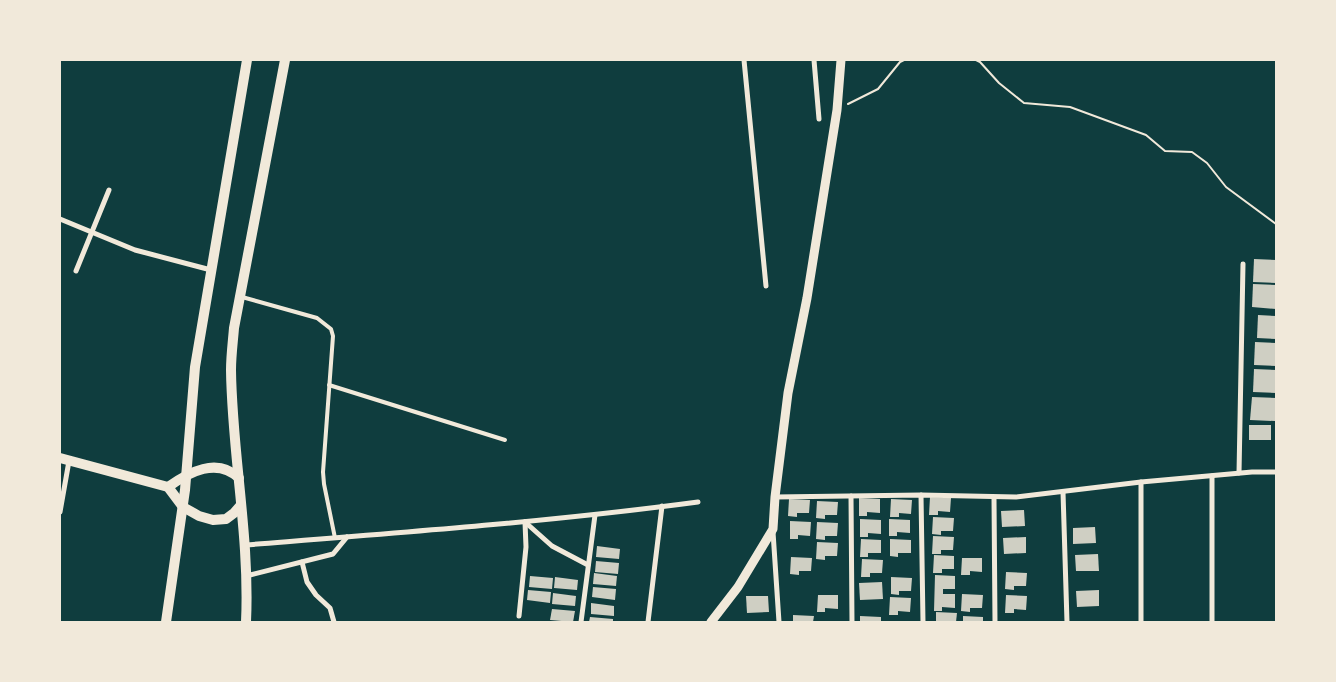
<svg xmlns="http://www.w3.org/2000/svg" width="1336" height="682" font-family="Manrope,sans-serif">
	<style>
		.building { fill: #cfcfc3 }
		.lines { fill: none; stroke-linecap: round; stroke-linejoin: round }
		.path { stroke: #f1e9da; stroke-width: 2 }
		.service { stroke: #f1e9da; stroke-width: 4 }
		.minor { stroke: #f1e9da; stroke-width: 5 }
		.tertiary { stroke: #f1e9da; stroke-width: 9 }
		.secondary { stroke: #f1e9da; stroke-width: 10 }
	</style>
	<rect width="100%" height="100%" fill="#0f3d3e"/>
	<g class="building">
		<polygon points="1254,259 1276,260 1276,283 1253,282"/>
		<polygon points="1253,284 1276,285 1276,309 1252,307"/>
		<polygon points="1258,315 1276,316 1276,339 1257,338"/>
		<polygon points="1255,342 1276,343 1276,366 1254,365"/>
		<polygon points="1254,369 1276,370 1276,393 1253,392"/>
		<polygon points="1252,397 1276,398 1275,421 1250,420"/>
		<rect x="1249" y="425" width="22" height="15"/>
		<polygon points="930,497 951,498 950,512 938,511 938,515 929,515"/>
		<polygon points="859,498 880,499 880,513 867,512 867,516 859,516"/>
		<polygon points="789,499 810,500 809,513 797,513 797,517 788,516"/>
		<polygon points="891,499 912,500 911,514 899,513 899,517 890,517"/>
		<polygon points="817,501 838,502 837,515 825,515 825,519 816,518"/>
		<polygon points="1024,510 1025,526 1002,527 1001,511"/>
		<polygon points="933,517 954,518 953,531 941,531 941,535 932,534"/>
		<polygon points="860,519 881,520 881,534 868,533 868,537 860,537"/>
		<polygon points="889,519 910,520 910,533 897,532 897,536 889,536"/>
		<polygon points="790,521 811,522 810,536 798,535 798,539 790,539"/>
		<polygon points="817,522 838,523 837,536 825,536 825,540 816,539"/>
		<polygon points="1095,527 1096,543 1073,544 1073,528"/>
		<polygon points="933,536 954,537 953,550 941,550 941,554 932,554"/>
		<polygon points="1026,537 1026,553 1004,554 1003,538"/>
		<polygon points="861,539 881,540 881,553 868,553 868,557 860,557"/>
		<polygon points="890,539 911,540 911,553 898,553 898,557 890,556"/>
		<polygon points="817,542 838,543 837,556 825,556 825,560 816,559"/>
		<polygon points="597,546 620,549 619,559 596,557"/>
		<polygon points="1098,554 1099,571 1076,571 1075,555"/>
		<polygon points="934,555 954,556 954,569 942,569 942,573 933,573"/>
		<polygon points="791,557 812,558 811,571 799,571 799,575 790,574"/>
		<polygon points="962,558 982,558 982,572 970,571 970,575 961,575"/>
		<polygon points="862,559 883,560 882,573 870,573 870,577 861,577"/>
		<polygon points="596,561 619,563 618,574 595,572"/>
		<polygon points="1006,572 1027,573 1026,586 1014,586 1014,590 1005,589"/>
		<polygon points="594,573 617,576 616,586 593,584"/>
		<polygon points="935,575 955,576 955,589 943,589 943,594 955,594 955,608 942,607 942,611 934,611"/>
		<polygon points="530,576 553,578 552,589 529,587"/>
		<polygon points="555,577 578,580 577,590 554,588"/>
		<polygon points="891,577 912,578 911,591 899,591 899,595 891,594"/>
		<polygon points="882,582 883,599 860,600 859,583"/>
		<polygon points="593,587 616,589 615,600 592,597"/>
		<polygon points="528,590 551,592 550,603 527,600"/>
		<polygon points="1099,590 1099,606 1077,607 1076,591"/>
		<polygon points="553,593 576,596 575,606 552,604"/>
		<polygon points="962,594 983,595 982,608 970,608 970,612 961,611"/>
		<polygon points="818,595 838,595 838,609 825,608 825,612 817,612"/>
		<polygon points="1006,595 1027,596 1026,610 1014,609 1014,613 1005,613"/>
		<polygon points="746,596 768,596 769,612 747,613"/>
		<polygon points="890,597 911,598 910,612 898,611 898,615 889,615"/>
		<polygon points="591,603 614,606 614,616 591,614"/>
		<polygon points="552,609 575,611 573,622 550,620"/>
		<polygon points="936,612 957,613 956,622 936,622"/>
		<polygon points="793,615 814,616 813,622 793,622"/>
		<polygon points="860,616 881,617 881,622 860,622"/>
		<polygon points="963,616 983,617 983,622 963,622"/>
		<polygon points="590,617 613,619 613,622 589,622"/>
	</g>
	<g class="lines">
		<g class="path">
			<polyline points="976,60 980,62 999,83 1024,103 1070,107 1146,135 1165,151 1192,152 1207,163 1226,187 1276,224"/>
			<polyline points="848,104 878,89 900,62 904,60"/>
		</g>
		<g class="service">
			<polyline points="242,297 317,318 331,329 333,336 323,472 324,484 335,538"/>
			<polyline points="329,385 505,440"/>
		</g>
		<g class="minor">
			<polyline points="744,60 766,286"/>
			<polyline points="814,60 819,119"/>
			<polyline points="60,219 135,250 211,270"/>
			<polyline points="76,271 109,190"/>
			<polyline points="1239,473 1243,264"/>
			<polyline points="1141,482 1141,622"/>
			<polyline points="1063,492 1067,622"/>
			<polyline points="921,495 923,622"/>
			<polyline points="851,496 852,622"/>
			<polyline points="775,497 921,495 1016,497 1141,482 1252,472 1276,472"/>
			<polyline points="994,498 995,622"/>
			<polyline points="60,512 69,461"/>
			<polyline points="525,522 552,546 588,565"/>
			<polyline points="773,532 779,622"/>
			<path d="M 245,545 C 397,533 548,522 698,502"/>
			<polyline points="302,562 307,582 316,595 330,608 334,622"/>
			<polyline points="246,576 333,554 347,537"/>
			<polyline points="519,616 526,547 525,522"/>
			<polyline points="581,622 595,515"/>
			<polyline points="648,622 662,506"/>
			<polyline points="1212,622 1212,476"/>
		</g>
		<polyline class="tertiary" points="711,622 738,587 773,529 775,497 788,393 807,298 837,110 841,60"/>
		<g class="secondary">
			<polyline points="60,458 168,487 183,507 199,516 213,520 226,519 234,513 241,505"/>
			<path d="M 168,487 C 189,472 217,457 239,478"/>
			<polyline points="166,622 185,490 195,367 247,60"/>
			<path d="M 246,622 C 250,537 232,454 231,370 C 231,356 233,341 234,328 L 285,60"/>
		</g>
	</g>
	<rect width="1336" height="682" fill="none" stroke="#f1e9da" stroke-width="122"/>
</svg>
